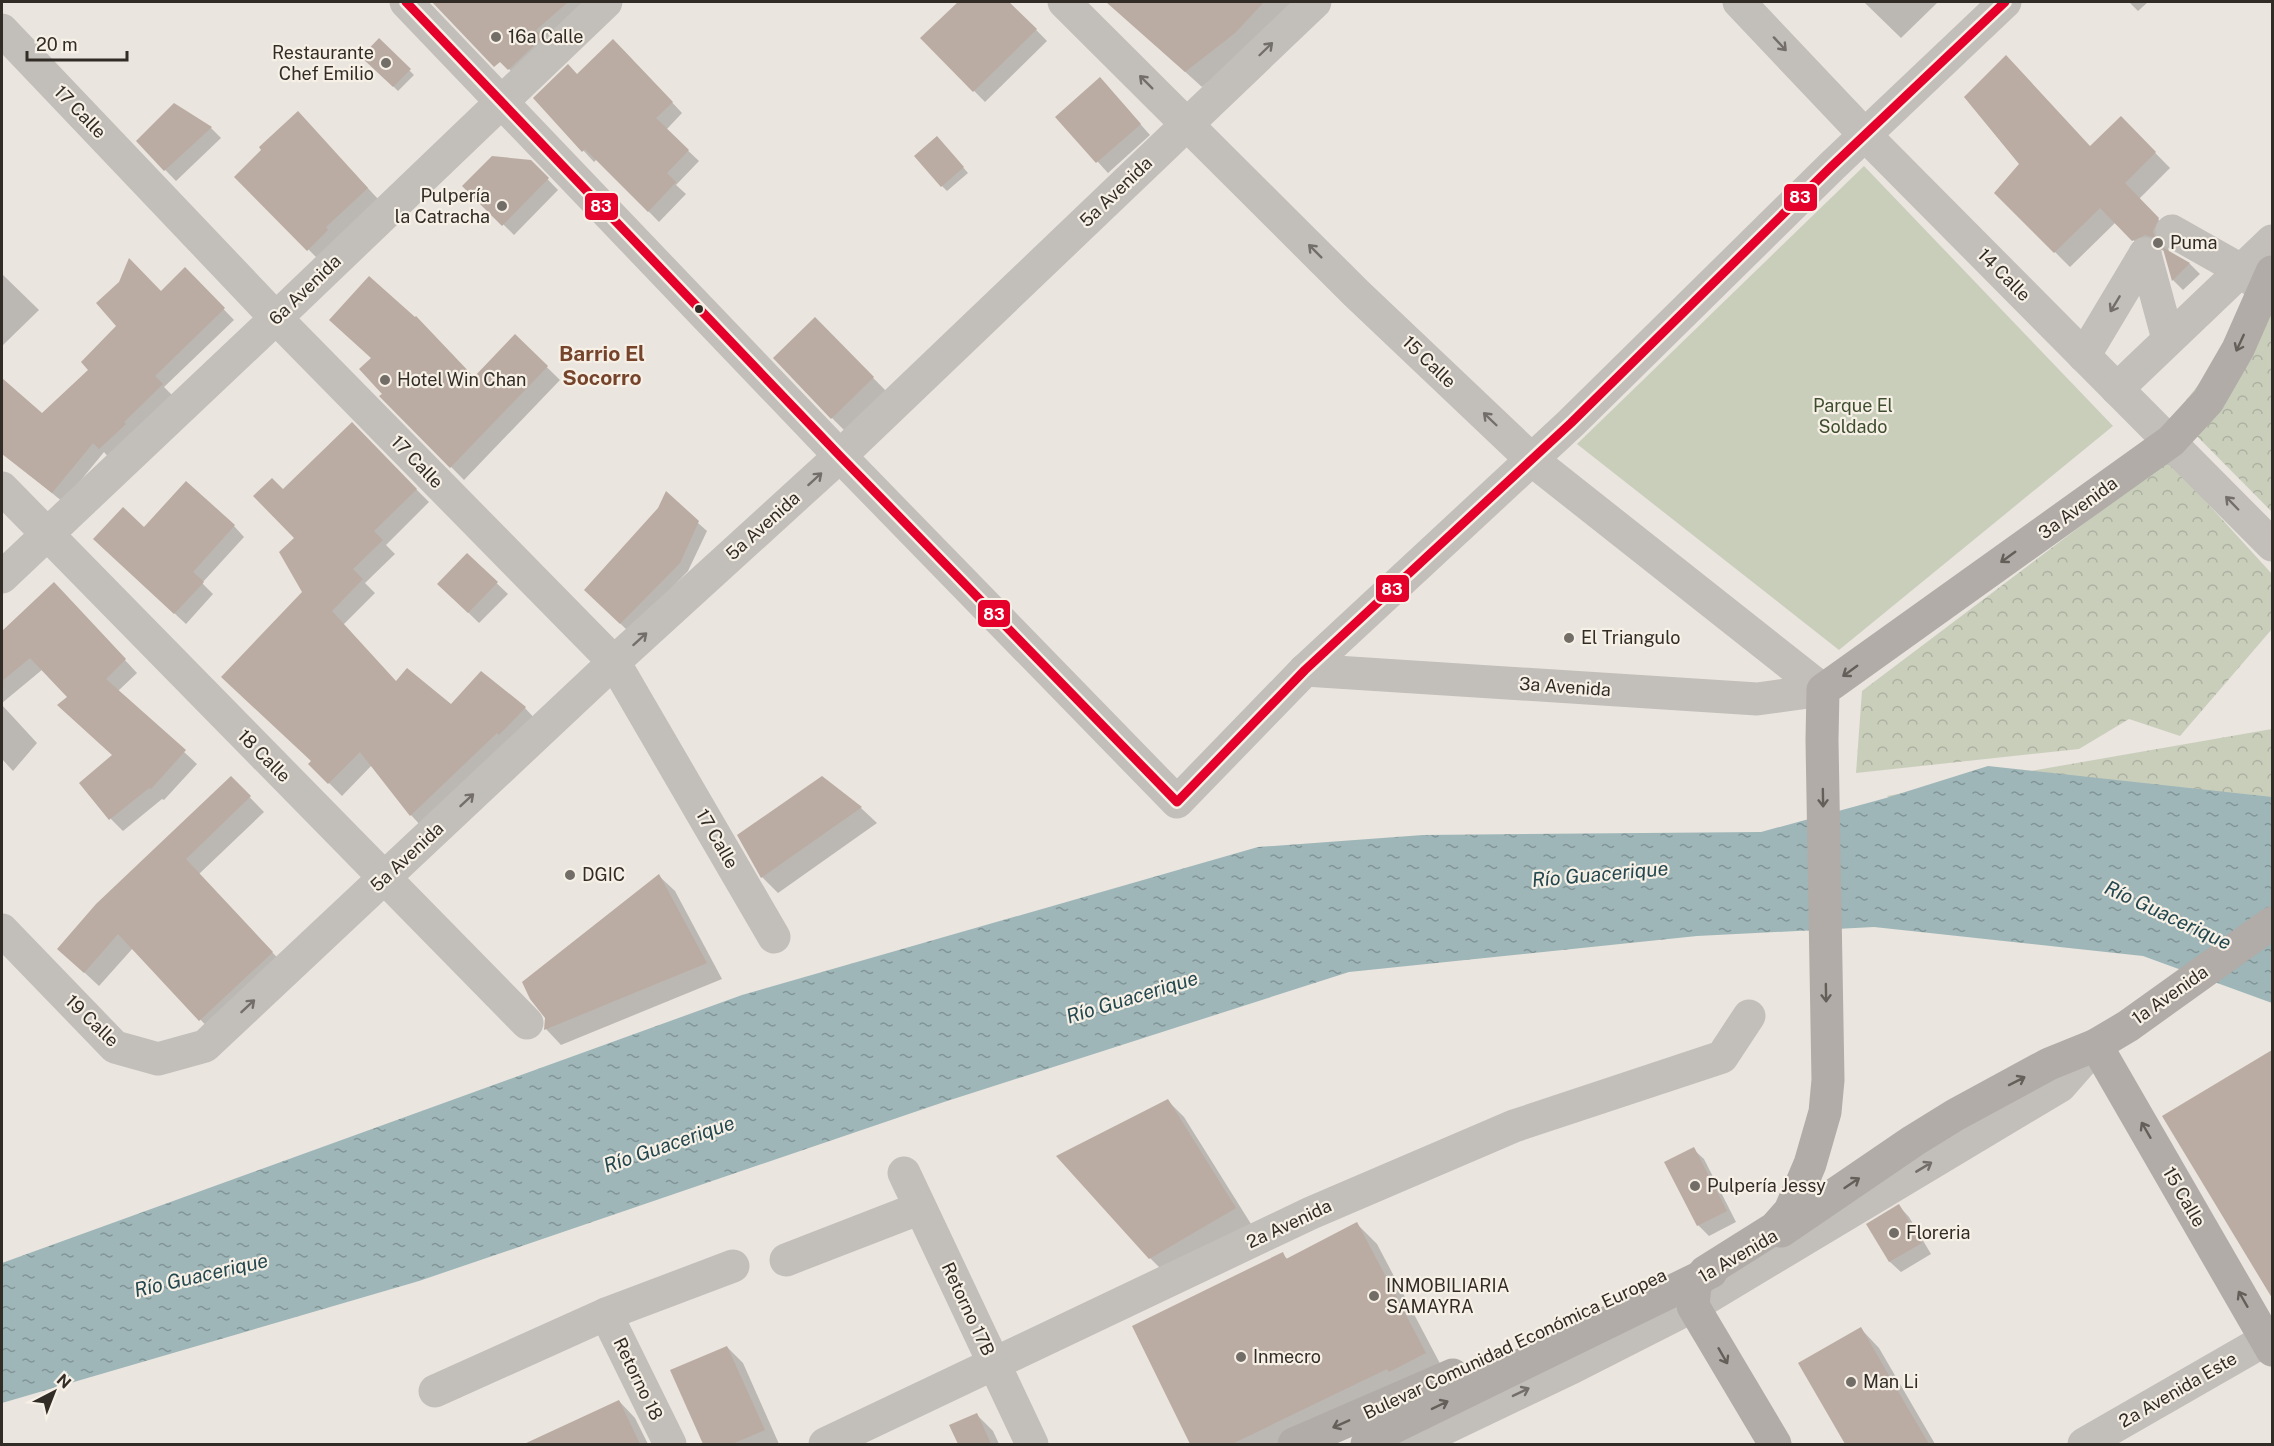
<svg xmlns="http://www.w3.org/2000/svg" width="2274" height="1446" font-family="'Public Sans',sans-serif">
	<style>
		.green { fill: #c9cebb }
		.forest { fill: url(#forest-crowns) }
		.water { fill: url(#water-ripples) }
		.shadow { fill: #0003 }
		.building { fill: #bbaca3 }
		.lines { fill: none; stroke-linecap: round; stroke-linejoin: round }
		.minor { stroke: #c2beb9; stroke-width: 33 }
		.major { stroke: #b1aca7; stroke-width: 33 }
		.bus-1-casing { stroke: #f6f0e6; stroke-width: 14 }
		.bus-1 { stroke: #e4002b; stroke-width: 9 }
		.oneway { stroke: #736e69 }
		.oneway2 { stroke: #655f5a }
		.poi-dot { fill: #726d67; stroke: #f6f0e6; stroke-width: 2 }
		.bus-dot { fill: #322c27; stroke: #f6f0e6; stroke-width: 2 }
		.labels { text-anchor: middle; stroke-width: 4.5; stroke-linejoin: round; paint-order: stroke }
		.poi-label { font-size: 18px; fill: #322c27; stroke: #f6f0e6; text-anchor: start }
		.street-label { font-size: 18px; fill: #322c27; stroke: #f6f0e6 }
		.park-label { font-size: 18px; fill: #3f4d2f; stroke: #f6f0e6 }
		.water-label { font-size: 20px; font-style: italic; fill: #23474e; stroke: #f6f0e6 }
		.quarter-label { font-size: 21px; font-weight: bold; fill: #76432b; stroke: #f6f0e6 }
		.line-badge { stroke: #f6f0e6; stroke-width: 2 }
		.badge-label { font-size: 16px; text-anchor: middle; font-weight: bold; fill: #fff }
	</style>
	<defs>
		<pattern id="forest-crowns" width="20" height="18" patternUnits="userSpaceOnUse" patternTransform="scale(1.5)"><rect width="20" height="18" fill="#c9cebb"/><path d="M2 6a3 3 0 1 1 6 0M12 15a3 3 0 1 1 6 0" fill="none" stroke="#adb1a1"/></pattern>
		<pattern id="water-ripples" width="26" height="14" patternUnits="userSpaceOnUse" patternTransform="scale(1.5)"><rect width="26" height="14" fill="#9eb6b8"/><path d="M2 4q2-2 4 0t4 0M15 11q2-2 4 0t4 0" fill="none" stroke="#819496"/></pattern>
	</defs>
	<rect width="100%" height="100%" fill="#eae5df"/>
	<polygon class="green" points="1864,166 2113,426 1839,650 1577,444"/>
	<g class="forest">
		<polygon points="2272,293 2272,512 2175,414"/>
		<polygon points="2168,460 2272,574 2272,629 2180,736 2129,719 2079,749 1856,773 1862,691"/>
		<polygon points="2272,729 2272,862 1929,832 1887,796"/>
	</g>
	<polygon class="water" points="1988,766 2272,797 2272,1003 2143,956 1874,927 1697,936 1349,972 944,1102 419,1281 2,1403 2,1263 742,995 1258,847 1423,835 1761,832 1886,798"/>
	<g class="shadow">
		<polygon points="450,2 602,2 525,85 509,69 493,45"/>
		<polygon points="960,2 1009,2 1047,41 985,102 922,38"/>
		<polygon points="1108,2 1297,2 1251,48 1202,87"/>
		<polygon points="1864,2 1938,2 1901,38"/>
		<polygon points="2129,2 2148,2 2138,11"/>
		<polygon points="379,40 414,75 398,91 363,57"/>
		<polygon points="624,51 682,113 666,130 699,161 676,185 686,194 659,222 597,159 594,162 535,98"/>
		<polygon points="1110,90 1150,135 1108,173 1057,117"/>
		<polygon points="2121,118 2170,168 2139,199 2173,235 2168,246 2169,253 2190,264 2200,274 2183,290 2173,280 2165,251 2161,250 2148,255 2116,222 2070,267 1996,193 2091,148"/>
		<polygon points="308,124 378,199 319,260 236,177"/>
		<polygon points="211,128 221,138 176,181 138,142"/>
		<polygon points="942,143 968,173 947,191 942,186"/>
		<polygon points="530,161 558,190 514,235 464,186"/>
		<polygon points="185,269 234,320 164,387 172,395 110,459 104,452 63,502 6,456 12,448 2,438 2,392 7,385 42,415 91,370"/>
		<polygon points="2,274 39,310 2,346"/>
		<polygon points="815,319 889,394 848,434 832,418"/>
		<polygon points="515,336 560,380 464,480 381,396 474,379"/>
		<polygon points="352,425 429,502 386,545 395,554 365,583 375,593 343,625 397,683 451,706 525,708 537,721 423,828 411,815 372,765 342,796 310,764 313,761 303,592 296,538 283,491"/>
		<polygon points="698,523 707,531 688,571 629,632 586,590"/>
		<polygon points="234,526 244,537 202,583 213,594 186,624 106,550 144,529"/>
		<polygon points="467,555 508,594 479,623 439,584"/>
		<polygon points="54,584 137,673 118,691 197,764 164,800 162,799 123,831 111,819 114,755 70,698 43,669 2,703 2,633"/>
		<polygon points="2,705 37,743 13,771 2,759"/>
		<polygon points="231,778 264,812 199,874 286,967 214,1034 133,948 99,986 59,949"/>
		<polygon points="822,778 861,808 877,823 778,893 762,877"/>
		<polygon points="659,876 675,891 722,979 561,1045 546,1029 546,1017"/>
		<polygon points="2272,1052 2272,1296 2164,1116"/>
		<polygon points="1168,1101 1184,1117 1251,1224 1166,1274 1150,1258"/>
		<polygon points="1693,1149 1704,1159 1736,1222 1709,1236 1698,1225"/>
		<polygon points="1899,1206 1909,1217 1931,1254 1901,1272 1890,1262 1868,1225"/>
		<polygon points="1357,1224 1377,1244 1445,1373 1293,1444 1191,1444 1134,1327 1283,1254 1288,1260"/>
		<polygon points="1861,1329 1879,1348 1935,1444 1847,1444 1800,1364"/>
		<polygon points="727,1347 743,1363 779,1444 704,1444 672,1371"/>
		<polygon points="619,1401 635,1418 648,1444 532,1444 531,1443"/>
		<polygon points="977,1415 993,1431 999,1444 959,1444 951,1426"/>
	</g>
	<g class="building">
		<polygon points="432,2 568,2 536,30 543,37 508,70 500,62 494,67"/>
		<polygon points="958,2 1009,2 1037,29 973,92 920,38"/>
		<polygon points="1106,2 1264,2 1235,33 1185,72"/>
		<polygon points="379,38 411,69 393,87 361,57"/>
		<polygon points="613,39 673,102 656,118 689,150 667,173 676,182 648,212 585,149 582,152 533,98 568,64 577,74"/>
		<polygon points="2006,55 2090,146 2121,116 2156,152 2125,183 2159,218 2153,231 2155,238 2145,235 2132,241 2100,208 2054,253 1994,193 2019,164 1964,97"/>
		<polygon points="1100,77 1141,124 1096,163 1055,117"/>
		<polygon points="174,103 212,127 164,171 136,141"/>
		<polygon points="298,111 368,188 326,227 328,230 307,251 234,177 261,150 259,147"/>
		<polygon points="937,136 964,167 941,187 914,156"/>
		<polygon points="492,156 531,160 549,178 502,226 462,186"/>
		<polygon points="2162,247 2190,263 2172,281 2163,249"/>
		<polygon points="129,258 161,291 185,267 225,308 155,376 163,384 124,422 126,424 99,449 93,443 52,493 2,454 2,378 42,413 88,370 81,362 116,326 96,303 119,282"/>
		<polygon points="369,276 415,317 416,316 474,377 515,334 548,366 450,468 379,396 382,394 359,369 371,358 329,320"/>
		<polygon points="815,317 874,377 831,419 773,358"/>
		<polygon points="352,422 417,489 374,531 383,540 353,569 363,579 332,611 396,681 407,668 451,704 481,671 526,707 499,735 497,733 410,816 360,752 328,784 308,764 311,761 221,677 302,592 279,552 294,538 253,496 272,478 283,489"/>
		<polygon points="186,481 235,525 193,572 204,582 174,614 93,539 123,507 144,527"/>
		<polygon points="666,491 699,521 680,563 620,624 584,590 658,508"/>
		<polygon points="467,553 498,582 468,613 437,584"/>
		<polygon points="54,582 126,659 106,679 186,750 151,789 149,788 109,820 79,783 112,755 57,705 67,697 30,658 2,681 2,631"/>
		<polygon points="231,776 251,796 186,859 273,952 199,1021 118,934 84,973 57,949 96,904"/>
		<polygon points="822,776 862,807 761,878 737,835"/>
		<polygon points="659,874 707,963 544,1030 545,1018 530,999 522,982"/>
		<polygon points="2272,1050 2272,1298 2162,1116"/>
		<polygon points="1168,1099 1236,1208 1149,1259 1056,1156"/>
		<polygon points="1694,1147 1727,1211 1697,1226 1664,1162"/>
		<polygon points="1899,1204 1922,1243 1889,1262 1866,1224"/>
		<polygon points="1357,1222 1426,1353 1389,1372 1387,1369 1232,1444 1190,1444 1132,1326 1283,1252 1286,1259"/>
		<polygon points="1861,1327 1903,1400 1929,1444 1845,1444 1798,1363"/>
		<polygon points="727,1346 765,1430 732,1444 703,1444 670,1370"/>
		<polygon points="619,1400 640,1444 524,1444"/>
		<polygon points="977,1413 991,1444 958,1444 949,1425"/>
	</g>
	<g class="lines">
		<g class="minor">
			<polyline points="406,2 840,456 1177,802 1305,670 1571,423 1831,167 2005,2"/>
			<polyline points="1064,2 1356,293 1532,460 1823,690"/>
			<polyline points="1739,2 1865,135 2272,545"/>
			<polyline points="2,30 276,318 614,662 774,937"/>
			<polyline points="2172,231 2241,270 2255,282"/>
			<polyline points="2145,254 2168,339"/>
			<polyline points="2084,356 2145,254"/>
			<polyline points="2117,389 2272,241"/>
			<polyline points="2,488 527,1023"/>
			<polyline points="2,577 276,318 606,2"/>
			<polyline points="1305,670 1757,699 1823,690"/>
			<polyline points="2,930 115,1047 158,1059 205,1046 614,662 840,456 1315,2"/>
			<polyline points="904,1173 1032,1444"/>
			<polyline points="786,1260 920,1208"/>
			<polyline points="606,1314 670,1444"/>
			<polyline points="435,1391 606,1314 733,1266"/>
			<polyline points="825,1444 1311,1213 1514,1126 1722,1057 1749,1016"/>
			<polyline points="1412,1444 1573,1367 1693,1306 2060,1086 2096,1045"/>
			<polyline points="2084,1444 2272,1336"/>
		</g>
		<g class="major">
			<polyline points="2096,1045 2272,1350"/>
			<polyline points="1781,1231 1913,1141 1955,1115 2049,1064 2096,1045 2128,1026 2272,923"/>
			<polyline points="1294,1444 1453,1375"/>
			<polyline points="1367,1444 1388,1430 1711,1272"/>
			<polyline points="1775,1444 1693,1306 1695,1285 1705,1272 1775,1228 1790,1211 1810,1164 1825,1112 1828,1080 1822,740 1823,690 2171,441 2208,401 2238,349 2272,272"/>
		</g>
		<defs>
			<polyline id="bus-1" points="406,2 840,456 1177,802 1305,670 1571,423 1831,167 2005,2"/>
		</defs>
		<use href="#bus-1" class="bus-1-casing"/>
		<use href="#bus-1" class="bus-1"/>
	</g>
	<defs><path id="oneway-shaft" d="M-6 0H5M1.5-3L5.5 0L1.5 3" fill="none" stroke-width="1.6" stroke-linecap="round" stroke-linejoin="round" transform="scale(1.5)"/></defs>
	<g class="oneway">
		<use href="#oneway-shaft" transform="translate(1780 44) rotate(47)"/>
		<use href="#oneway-shaft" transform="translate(1266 49) rotate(-44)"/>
		<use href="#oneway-shaft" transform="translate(1146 82) rotate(-135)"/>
		<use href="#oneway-shaft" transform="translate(1315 251) rotate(-135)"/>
		<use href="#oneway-shaft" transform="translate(2115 304) rotate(121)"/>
		<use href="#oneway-shaft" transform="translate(1490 419) rotate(-136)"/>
		<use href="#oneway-shaft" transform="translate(815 479) rotate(-42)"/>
		<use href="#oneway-shaft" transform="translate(2232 503) rotate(-134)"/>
		<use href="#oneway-shaft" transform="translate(640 639) rotate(-42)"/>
		<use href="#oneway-shaft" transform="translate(467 800) rotate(-43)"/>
		<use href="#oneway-shaft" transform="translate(248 1006) rotate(-43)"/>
		<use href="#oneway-shaft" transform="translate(1924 1167) rotate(-31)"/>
		<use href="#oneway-shaft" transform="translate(1521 1392) rotate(-26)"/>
	</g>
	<g class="oneway2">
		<use href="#oneway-shaft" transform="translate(2240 343) rotate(115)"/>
		<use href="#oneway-shaft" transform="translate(2008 557) rotate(144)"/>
		<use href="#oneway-shaft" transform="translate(1850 671) rotate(144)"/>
		<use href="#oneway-shaft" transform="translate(1823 798) rotate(89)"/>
		<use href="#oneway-shaft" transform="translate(1826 993) rotate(89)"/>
		<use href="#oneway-shaft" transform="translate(2017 1081) rotate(-27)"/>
		<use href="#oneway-shaft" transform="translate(2146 1130) rotate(-120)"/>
		<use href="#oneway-shaft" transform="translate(1852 1183) rotate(-34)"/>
		<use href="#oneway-shaft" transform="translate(2243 1299) rotate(-120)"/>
		<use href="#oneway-shaft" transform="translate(1723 1356) rotate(60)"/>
		<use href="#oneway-shaft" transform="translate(1440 1405) rotate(-26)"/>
		<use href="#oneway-shaft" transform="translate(1341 1424) rotate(156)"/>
	</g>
	<g class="poi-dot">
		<circle cx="496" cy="37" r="6"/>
		<circle cx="386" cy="63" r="6"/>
		<circle cx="502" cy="206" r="6"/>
		<circle cx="2158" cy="243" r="6"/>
		<circle cx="385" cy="380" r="6"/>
		<circle cx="1569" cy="638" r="6"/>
		<circle cx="570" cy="875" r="6"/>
		<circle cx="1695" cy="1186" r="6"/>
		<circle cx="1894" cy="1233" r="6"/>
		<circle cx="1374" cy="1296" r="6"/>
		<circle cx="1241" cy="1357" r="6"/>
		<circle cx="1851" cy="1382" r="6"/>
	</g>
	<circle class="bus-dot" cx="699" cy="309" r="5"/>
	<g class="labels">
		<g class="poi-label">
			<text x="508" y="43">16a Calle</text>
			<text x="374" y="59" text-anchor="end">Restaurante<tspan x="374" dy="21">Chef Emilio</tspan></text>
			<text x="490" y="202" text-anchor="end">Pulpería<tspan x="490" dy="21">la Catracha</tspan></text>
			<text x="2170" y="249">Puma</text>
			<text x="397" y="386">Hotel Win Chan</text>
			<text x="1581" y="644">El Triangulo</text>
			<text x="582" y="881">DGIC</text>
			<text x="1707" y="1192">Pulpería Jessy</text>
			<text x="1906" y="1239">Floreria</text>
			<text x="1386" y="1292">INMOBILIARIA<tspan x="1386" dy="21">SAMAYRA</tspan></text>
			<text x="1253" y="1363">Inmecro</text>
			<text x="1863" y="1388">Man Li</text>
		</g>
		<g class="street-label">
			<text transform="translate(80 112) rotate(46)" y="6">17 Calle</text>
			<text transform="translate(1116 192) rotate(-44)" y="6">5a Avenida</text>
			<text transform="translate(2004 275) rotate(45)" y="6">14 Calle</text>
			<text transform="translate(305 290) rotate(-44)" y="6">6a Avenida</text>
			<text transform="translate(1429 362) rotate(44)" y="6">15 Calle</text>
			<text transform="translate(417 462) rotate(46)" y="6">17 Calle</text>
			<text transform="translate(2078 508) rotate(-36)" y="6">3a Avenida</text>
			<text transform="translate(763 526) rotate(-42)" y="6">5a Avenida</text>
			<text transform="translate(1565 687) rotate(4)" y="6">3a Avenida</text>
			<text transform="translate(264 756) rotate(45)" y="6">18 Calle</text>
			<text transform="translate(717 839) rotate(60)" y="6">17 Calle</text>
			<text transform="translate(407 857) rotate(-43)" y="6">5a Avenida</text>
			<text transform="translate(2170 995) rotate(-35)" y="6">1a Avenida</text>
			<text transform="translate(92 1021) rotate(44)" y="6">19 Calle</text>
			<text transform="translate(2184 1197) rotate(60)" y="6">15 Calle</text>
			<text transform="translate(1289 1224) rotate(-25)" y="6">2a Avenida</text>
			<text transform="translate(1738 1256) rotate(-30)" y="6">1a Avenida</text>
			<text transform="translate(968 1309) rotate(65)" y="6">Retorno 17B</text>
			<text transform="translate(1515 1344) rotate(-25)" y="6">Bulevar Comunidad Económica Europea</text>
			<text transform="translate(638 1379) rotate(64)" y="6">Retorno 18</text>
			<text transform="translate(2178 1390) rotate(-30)" y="6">2a Avenida Este</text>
		</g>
		<g class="park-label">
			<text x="1853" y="412">Parque El<tspan x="1853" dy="21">Soldado</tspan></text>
		</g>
		<g class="water-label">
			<text transform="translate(1600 874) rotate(-5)" y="7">Río Guacerique</text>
			<text transform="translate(2168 915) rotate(25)" y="7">Río Guacerique</text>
			<text transform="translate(1132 997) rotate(-17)" y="7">Río Guacerique</text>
			<text transform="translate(669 1144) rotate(-19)" y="7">Río Guacerique</text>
			<text transform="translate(201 1275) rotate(-13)" y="7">Río Guacerique</text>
		</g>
		<g class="quarter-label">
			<text x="602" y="361">Barrio El<tspan x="602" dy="24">Socorro</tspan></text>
		</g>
	</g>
	<g class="line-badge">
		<rect x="1783" y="183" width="35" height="29" rx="6" fill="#e4002b"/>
		<rect x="584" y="192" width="35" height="29" rx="6" fill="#e4002b"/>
		<rect x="1375" y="574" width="35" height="29" rx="6" fill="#e4002b"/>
		<rect x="977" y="599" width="34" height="29" rx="6" fill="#e4002b"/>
	</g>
	<g class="badge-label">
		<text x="1800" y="203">83</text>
		<text x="601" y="212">83</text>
		<text x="1392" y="595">83</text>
		<text x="994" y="620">83</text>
	</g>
	<rect width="2274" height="1446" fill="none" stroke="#322c27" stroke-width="6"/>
	<g transform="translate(54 1392) rotate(42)" stroke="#f6f0e6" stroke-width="4.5" paint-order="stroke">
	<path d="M0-4.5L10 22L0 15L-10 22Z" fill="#322c27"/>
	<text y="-9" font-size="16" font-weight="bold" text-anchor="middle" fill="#322c27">N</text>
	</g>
	<path d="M27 51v9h100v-9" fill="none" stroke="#322c27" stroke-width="3"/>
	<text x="36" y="51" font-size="18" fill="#322c27" stroke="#f6f0e6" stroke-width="4.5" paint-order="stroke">20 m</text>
</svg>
